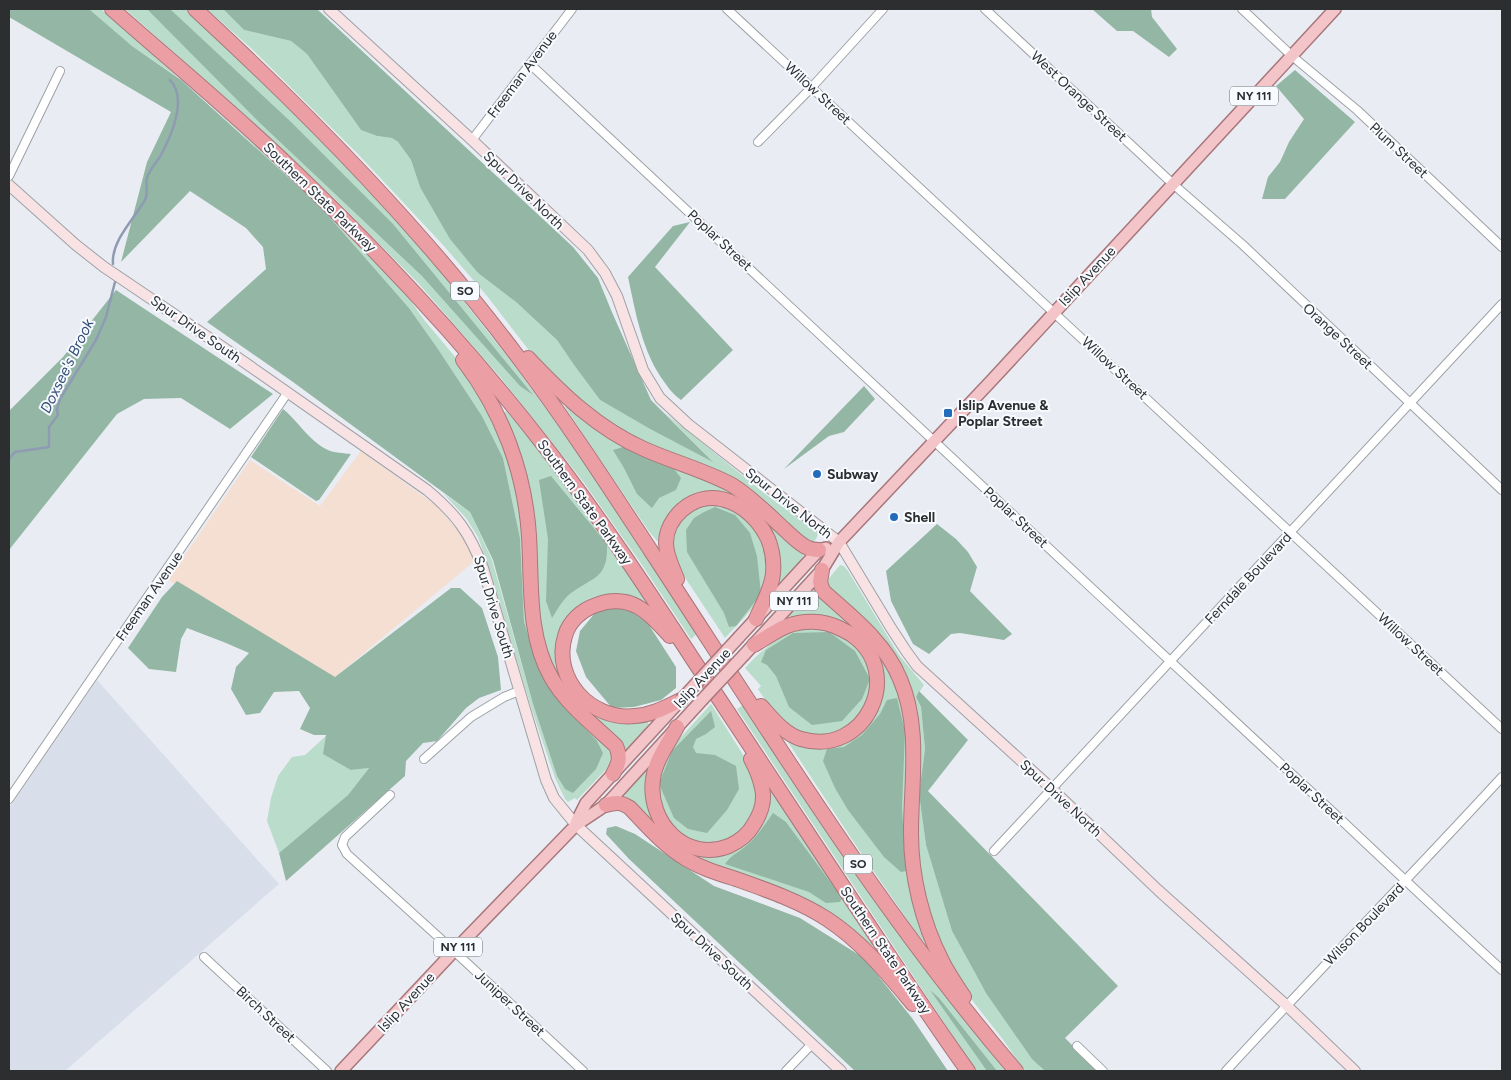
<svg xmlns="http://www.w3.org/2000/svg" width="1511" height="1080" font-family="Figtree,sans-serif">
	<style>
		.built { fill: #d8dfeb }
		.industrial { fill: #f5ded2 }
		.green { fill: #badcca }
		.forest { fill: #93b7a4 }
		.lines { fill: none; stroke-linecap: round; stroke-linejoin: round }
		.stream { stroke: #8e9bb2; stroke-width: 2.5 }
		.street-casing { stroke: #9da1a6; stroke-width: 10 }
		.secondary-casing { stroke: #9da1a6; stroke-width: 12 }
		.primary-casing { stroke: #a8777b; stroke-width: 14 }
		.highway-casing { stroke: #a8777b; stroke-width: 16 }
		.street { stroke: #fff; stroke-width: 8 }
		.secondary { stroke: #f9e2e4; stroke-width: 10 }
		.primary { stroke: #f3c5c8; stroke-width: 11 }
		.highway { stroke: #eb9fa4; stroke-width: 14 }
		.primary-bridge-casing { stroke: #a8777b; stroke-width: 14; stroke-linecap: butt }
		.primary-bridge { stroke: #f3c5c8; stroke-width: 11 }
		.poi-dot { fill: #236bbb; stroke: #f7fbff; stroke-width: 2 }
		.labels { text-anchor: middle; stroke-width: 4; stroke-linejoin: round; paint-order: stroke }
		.shield { fill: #f7fbff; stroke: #6a6c6e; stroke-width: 1 }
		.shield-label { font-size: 12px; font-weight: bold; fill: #2d2e30 }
		.street-label { font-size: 14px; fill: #2d2e30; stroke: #f7fbff }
		.poi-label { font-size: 14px; font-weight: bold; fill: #2d2e30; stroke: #f7fbff; text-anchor: start }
		.water-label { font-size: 15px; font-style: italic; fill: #344e78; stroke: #f7fbff }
	</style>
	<rect width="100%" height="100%" fill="#e9edf3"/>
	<polygon class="built" points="97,680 279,884 65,1071 9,1071 9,808"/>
	<polygon class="industrial" points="361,451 437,506 461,535 476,560 329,682 168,580 250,460 320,506"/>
	<g class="green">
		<polygon points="89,9 101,9 264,153 321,205 402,289 425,321 466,370 492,414 510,454 522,508 537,655 615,749 615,760 577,800 575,798 568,802 565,799 555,778 532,710 488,565 478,537 466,518 444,494 470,512 492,560 533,704 557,776 565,789 566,708 536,663 524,621 520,538 503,458 482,416 438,349 409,308 319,205 182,80 132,46"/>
		<polygon points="125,9 186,9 276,94 353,173 436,266 514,365 591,471 698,633 691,639 638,559 582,480 501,378 419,284 333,197 252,121"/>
		<polygon points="207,9 223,9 244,30 291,41 307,54 361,130 377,136 392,138 398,142 411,160 420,187 478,273 516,302 557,340 574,365 600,400 650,429 712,461 665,413 768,496 813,529 818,534 816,539 810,545 782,519 661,450 614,428 572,396 538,362 487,296 444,246 357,153 253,50"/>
		<polygon points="569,404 740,494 805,552 801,560 803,562 764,606 776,579 752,508 732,494 714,491 694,494 676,506 665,523 661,540 657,541 648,530 565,407"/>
		<path d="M 506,411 C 559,469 602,535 647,599 L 643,601 C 615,591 587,590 568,617 C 563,624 561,635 558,643 L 583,703 L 647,719 L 648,723 L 651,727 L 628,752 L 626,750 L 624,750 L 561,684 L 549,662 L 539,630 L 536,595 L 502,414 Z"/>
		<polygon points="695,503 738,507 757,525 767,548 767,586 758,601 744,618 725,638 676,564 670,545 673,527"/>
		<path d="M 840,565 L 844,566 L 848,571 L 899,655 L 924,685 L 916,697 L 921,707 L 925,749 L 919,794 L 926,845 L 952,931 L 982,986 L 1032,1058 L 1045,1071 L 1026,1071 C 1016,1061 1010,1048 1001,1037 C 985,1016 967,996 954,972 C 936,940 926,909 919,872 L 903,675 L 825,583 Z"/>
		<polygon points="811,586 814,588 818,588 884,656 907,715 907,821 930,941 925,943 916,932 861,853 784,736 837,743 878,703 864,638 792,620 788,613"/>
		<path d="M 791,628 L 831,629 L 852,639 L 866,656 L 873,677 L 871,699 L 861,717 L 846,729 L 828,736 L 811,736 L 789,728 L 774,713 L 758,689 L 761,686 L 745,668 C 759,653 772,641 791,632 Z"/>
		<polygon points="711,704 754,772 758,788 756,806 747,824 731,838 713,842 695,842 679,834 664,817 656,782 671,748"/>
		<polygon points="745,704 862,882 950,1002 1005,1071 976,1071 737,709"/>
		<polygon points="327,735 351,770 369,768 348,795 279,853 267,821 271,798 278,776 292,757 305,755"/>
		<polygon points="648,762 652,765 649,802 685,847 734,845 767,792 772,791 874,944 869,946 684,852 624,798 625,792"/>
	</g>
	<g class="forest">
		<polygon points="9,9 89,9 132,46 181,80 319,205 409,308 438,349 482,416 503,458 520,538 524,621 536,663 566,708 597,741 603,753 596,769 573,793 565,789 557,776 533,704 493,560 470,512 293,382 207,322 266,269 263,247 246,228 190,191 121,262 147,162 171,112 9,17"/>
		<polygon points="147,9 170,9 290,121 393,224 533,395 520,386 422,276 260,123"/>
		<polygon points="223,9 317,9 573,247 598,278 611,310 651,400 713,462 650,429 600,400 574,365 557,340 516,302 478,273 450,239 420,187 411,160 398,142 392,138 377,136 361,130 307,54 291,41 244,30"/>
		<polygon points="1092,9 1151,9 1152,17 1177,49 1169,57 1133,31 1117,31"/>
		<polygon points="1295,70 1355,122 1285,199 1262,199 1268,177 1280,162 1289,142 1304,119 1276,86"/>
		<path d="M 690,222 L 655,267 L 733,350 L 681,400 C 674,395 670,390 665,383 C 642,352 636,314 628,277 L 673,226 Z"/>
		<polygon points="116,290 273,394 230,429 181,398 144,399 117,414 9,550 9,411 63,357"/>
		<polygon points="864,386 875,399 844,432 829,436 784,469"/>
		<path d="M 283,409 C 298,421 309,441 328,450 C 334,453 344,453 351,454 L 319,500 L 316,501 L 251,457 Z"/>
		<polygon points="630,445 643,454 674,469 681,478 676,490 659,498 652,508 637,494 624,468 613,450"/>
		<path d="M 551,476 L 607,544 C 608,579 594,576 571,593 C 563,599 557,610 552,618 L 546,601 L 548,539 L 539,480 Z"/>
		<polygon points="715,507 735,515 750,533 757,556 761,594 736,626 729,627 724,613 687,552 686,530 694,518 704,512"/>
		<polygon points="937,524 956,539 968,552 977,567 970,591 1012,634 1004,640 960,633 951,634 929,654 913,644 891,601 886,571"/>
		<polygon points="177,581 335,677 451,588 460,588 482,608 498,657 501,690 479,698 466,708 437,741 423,743 406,761 405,776 286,881 279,853 348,795 369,768 351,770 323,754 326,735 314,735 300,729 310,708 299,691 274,692 260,713 246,715 231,689 236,667 249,653 226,643 187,628 181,639 176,672 149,669 128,648 162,597"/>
		<polygon points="623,606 647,622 676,667 676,688 661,700 634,707 612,708 586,677 576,651 580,631 600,607"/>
		<polygon points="829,632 855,651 870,679 862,699 842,721 812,725 789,707 776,676 767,665 761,662 766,650 793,633"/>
		<polygon points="919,691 968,740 928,791 1118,986 1065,1038 1098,1071 1045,1071 1032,1059 986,993 952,931 926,845 919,794 925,749 921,707 916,697"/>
		<polygon points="897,698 905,731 902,808 906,871 901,872 884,857 848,810 835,788 823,761 827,749 844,747 862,735 880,714 887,700"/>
		<polygon points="711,711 715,727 706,734 696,739 693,747 696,753 715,755 736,766 739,789 727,810 707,833 688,829 674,818 659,784 672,751"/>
		<path d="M 773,813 L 786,822 L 842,898 L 840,902 L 826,903 L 809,892 L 725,864 C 732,854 738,853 747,845 C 757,837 765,824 773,813 Z"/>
		<polygon points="616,826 635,834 714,886 800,918 864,958 912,1018 948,1071 855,1071 629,859 606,834 607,828"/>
		<polygon points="930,990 939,998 997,1071 987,1071"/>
	</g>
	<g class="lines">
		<g class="stream">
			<path d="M 113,264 C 111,241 134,219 145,200 C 149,193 145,185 147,178 C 149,170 157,162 161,155 C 171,136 188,99 170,80"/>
			<polyline points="9,459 15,452 49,447 49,427 58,415 57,409 60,399 96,340 106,317 115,282"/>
		</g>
		<defs>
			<g id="street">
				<polyline points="727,9 1502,729"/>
				<polyline points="985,9 1173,184 1243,245 1502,490"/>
				<polyline points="1242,9 1292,56 1357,110 1502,247"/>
				<path d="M 530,64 C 799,313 1066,566 1336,815 C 1391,867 1446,919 1502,970"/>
				<polyline points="472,140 572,9"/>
				<polyline points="758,142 812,87 883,9"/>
				<polyline points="9,176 60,71"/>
				<polyline points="424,759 471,717 504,697 519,691"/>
				<polyline points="390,795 345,837 342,845 347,854 454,951 583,1071"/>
				<polyline points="9,799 288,392"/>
				<polyline points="994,851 1502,304"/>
				<polyline points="204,957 327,1071"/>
				<polyline points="1077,1046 1103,1071"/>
				<polyline points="786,1071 812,1044"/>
				<path d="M 1226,1071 C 1317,972 1411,876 1502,777"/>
			</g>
			<g id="secondary">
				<polyline points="329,9 472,140 588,250 605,273 617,296 643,370 660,398 688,424 839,542 891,628 906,651 917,666 1051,788 1158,890 1286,1005 1355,1071"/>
				<path d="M 9,185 L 76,245 L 104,267 L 224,348 L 427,490 C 456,514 470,533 483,568 L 546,780 L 554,798 L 576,825 L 841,1071"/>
			</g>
			<g id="primary">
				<polyline points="739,637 819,550 826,548"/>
				<polyline points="744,655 822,570 839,542 992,380 1335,9"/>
				<polyline points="576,823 586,803 678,703"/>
				<polyline points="341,1071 454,951 576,825 606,805 702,700"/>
			</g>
			<g id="highway">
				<path d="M 112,9 C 172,62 234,113 292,169 C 382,255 467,346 543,444 C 598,514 647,589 696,664 C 749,745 803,825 856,906 C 893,961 929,1017 968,1071"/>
				<path d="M 195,9 C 312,117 425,232 521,361 C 567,422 609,487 651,551 C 767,728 878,910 1016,1071"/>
				<path d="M 528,358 C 562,394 598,429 644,449 C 673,462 704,470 732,485 C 751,497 768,514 784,529 C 792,536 799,544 808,548 C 812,550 816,550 819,550"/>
				<path d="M 463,360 C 502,411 525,472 529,536 C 532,583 527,635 551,677 C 565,703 595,726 616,746 C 621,758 619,763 613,774"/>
				<path d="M 822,570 L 820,582 L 823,591 C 852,617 885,642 900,679 C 921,727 911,782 911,833 C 911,876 922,922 942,961 C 948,973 956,985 964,997"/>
				<path d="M 677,579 C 673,568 666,556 666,543 C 666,530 673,518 682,510 C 713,483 753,506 768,539 C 772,549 774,562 773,573 C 772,588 762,605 756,619"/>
				<path d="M 670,636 C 649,613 631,592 596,605 C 582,610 569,621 565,636 C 552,679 591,721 635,716 C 652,715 666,707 681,700"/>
				<path d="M 754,645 C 764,639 775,631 787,626 C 803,620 823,620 839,628 C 843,630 848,632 852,635 C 906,673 865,758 801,739 C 784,734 772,718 761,706"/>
				<path d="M 677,727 C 668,744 655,761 653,779 C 647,822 685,863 729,846 C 740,841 748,835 754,824 C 761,813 765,800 762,788 C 760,778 756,768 751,759"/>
				<path d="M 606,805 C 617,802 621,802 630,808 C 646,825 661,842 680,855 C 697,867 717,873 736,879 C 767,890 799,901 827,919 C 862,942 886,972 913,1004"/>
			</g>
		</defs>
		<use href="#street" class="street-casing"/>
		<use href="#secondary" class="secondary-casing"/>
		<use href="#primary" class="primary-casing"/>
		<use href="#highway" class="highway-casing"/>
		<use href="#street" class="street"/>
		<use href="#secondary" class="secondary"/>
		<use href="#primary" class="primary"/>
		<use href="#highway" class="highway"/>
		<defs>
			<g id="primary-bridge">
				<polyline points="681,700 739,637"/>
				<polyline points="702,700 744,655"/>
			</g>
		</defs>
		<use href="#primary-bridge" class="primary-bridge-casing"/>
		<use href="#primary-bridge" class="primary-bridge"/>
	</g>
	<g class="poi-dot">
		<rect x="943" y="408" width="10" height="10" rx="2.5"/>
		<circle cx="817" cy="474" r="5"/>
		<circle cx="894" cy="517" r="5"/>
	</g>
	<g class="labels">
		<g class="shield">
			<rect x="1230" y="86.5" width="48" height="19" rx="4"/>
			<rect x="451" y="281.5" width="28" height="19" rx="4"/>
			<rect x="770" y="591.5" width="48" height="19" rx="4"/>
			<rect x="844" y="854.5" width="28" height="19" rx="4"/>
			<rect x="434" y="937.5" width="48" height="19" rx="4"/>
		</g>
		<g class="shield-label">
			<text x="1254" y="100">NY 111</text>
			<text x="465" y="295">SO</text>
			<text x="794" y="605">NY 111</text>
			<text x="858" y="868">SO</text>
			<text x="458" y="951">NY 111</text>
		</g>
		<g class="street-label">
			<text transform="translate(522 74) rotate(-53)" y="5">Freeman Avenue</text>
			<text transform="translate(818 93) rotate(43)" y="5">Willow Street</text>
			<text transform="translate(1079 96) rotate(43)" y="5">West Orange Street</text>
			<text transform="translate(1399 150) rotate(43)" y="5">Plum Street</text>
			<text transform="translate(524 190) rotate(44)" y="5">Spur Drive North</text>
			<text transform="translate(320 197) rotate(44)" y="5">Southern State Parkway</text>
			<text transform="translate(720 240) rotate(43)" y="5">Poplar Street</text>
			<text transform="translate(1087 276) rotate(-47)" y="5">Islip Avenue</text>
			<text transform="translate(196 329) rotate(35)" y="5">Spur Drive South</text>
			<text transform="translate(1338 336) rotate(43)" y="5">Orange Street</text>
			<text transform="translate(1115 368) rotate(43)" y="5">Willow Street</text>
			<text transform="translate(585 502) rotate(54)" y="5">Southern State Parkway</text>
			<text transform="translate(789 503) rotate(38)" y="5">Spur Drive North</text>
			<text transform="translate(1016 517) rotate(43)" y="5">Poplar Street</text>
			<text transform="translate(1248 578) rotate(-47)" y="5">Ferndale Boulevard</text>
			<text transform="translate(149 596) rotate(-55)" y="5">Freeman Avenue</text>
			<text transform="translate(494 607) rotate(73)" y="5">Spur Drive South</text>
			<text transform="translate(1411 644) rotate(43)" y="5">Willow Street</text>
			<text transform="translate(702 678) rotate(-47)" y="5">Islip Avenue</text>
			<text transform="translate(1312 793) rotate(43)" y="5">Poplar Street</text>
			<text transform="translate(1061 798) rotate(43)" y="5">Spur Drive North</text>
			<text transform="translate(1364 924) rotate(-46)" y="5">Wilson Boulevard</text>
			<text transform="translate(886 950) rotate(56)" y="5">Southern State Parkway</text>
			<text transform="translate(712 951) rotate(43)" y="5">Spur Drive South</text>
			<text transform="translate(406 1002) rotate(-47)" y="5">Islip Avenue</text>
			<text transform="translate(510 1003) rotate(43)" y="5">Juniper Street</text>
			<text transform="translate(266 1014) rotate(43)" y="5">Birch Street</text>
		</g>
		<g class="poi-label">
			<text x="958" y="410">Islip Avenue &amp;<tspan x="958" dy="16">Poplar Street</tspan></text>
			<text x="827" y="479">Subway</text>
			<text x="904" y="522">Shell</text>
		</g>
		<g class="water-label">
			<text transform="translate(67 366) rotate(-64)" y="5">Doxsee's Brook</text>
		</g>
	</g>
	<rect width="1511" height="1080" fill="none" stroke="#2d2e30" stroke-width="20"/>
</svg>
